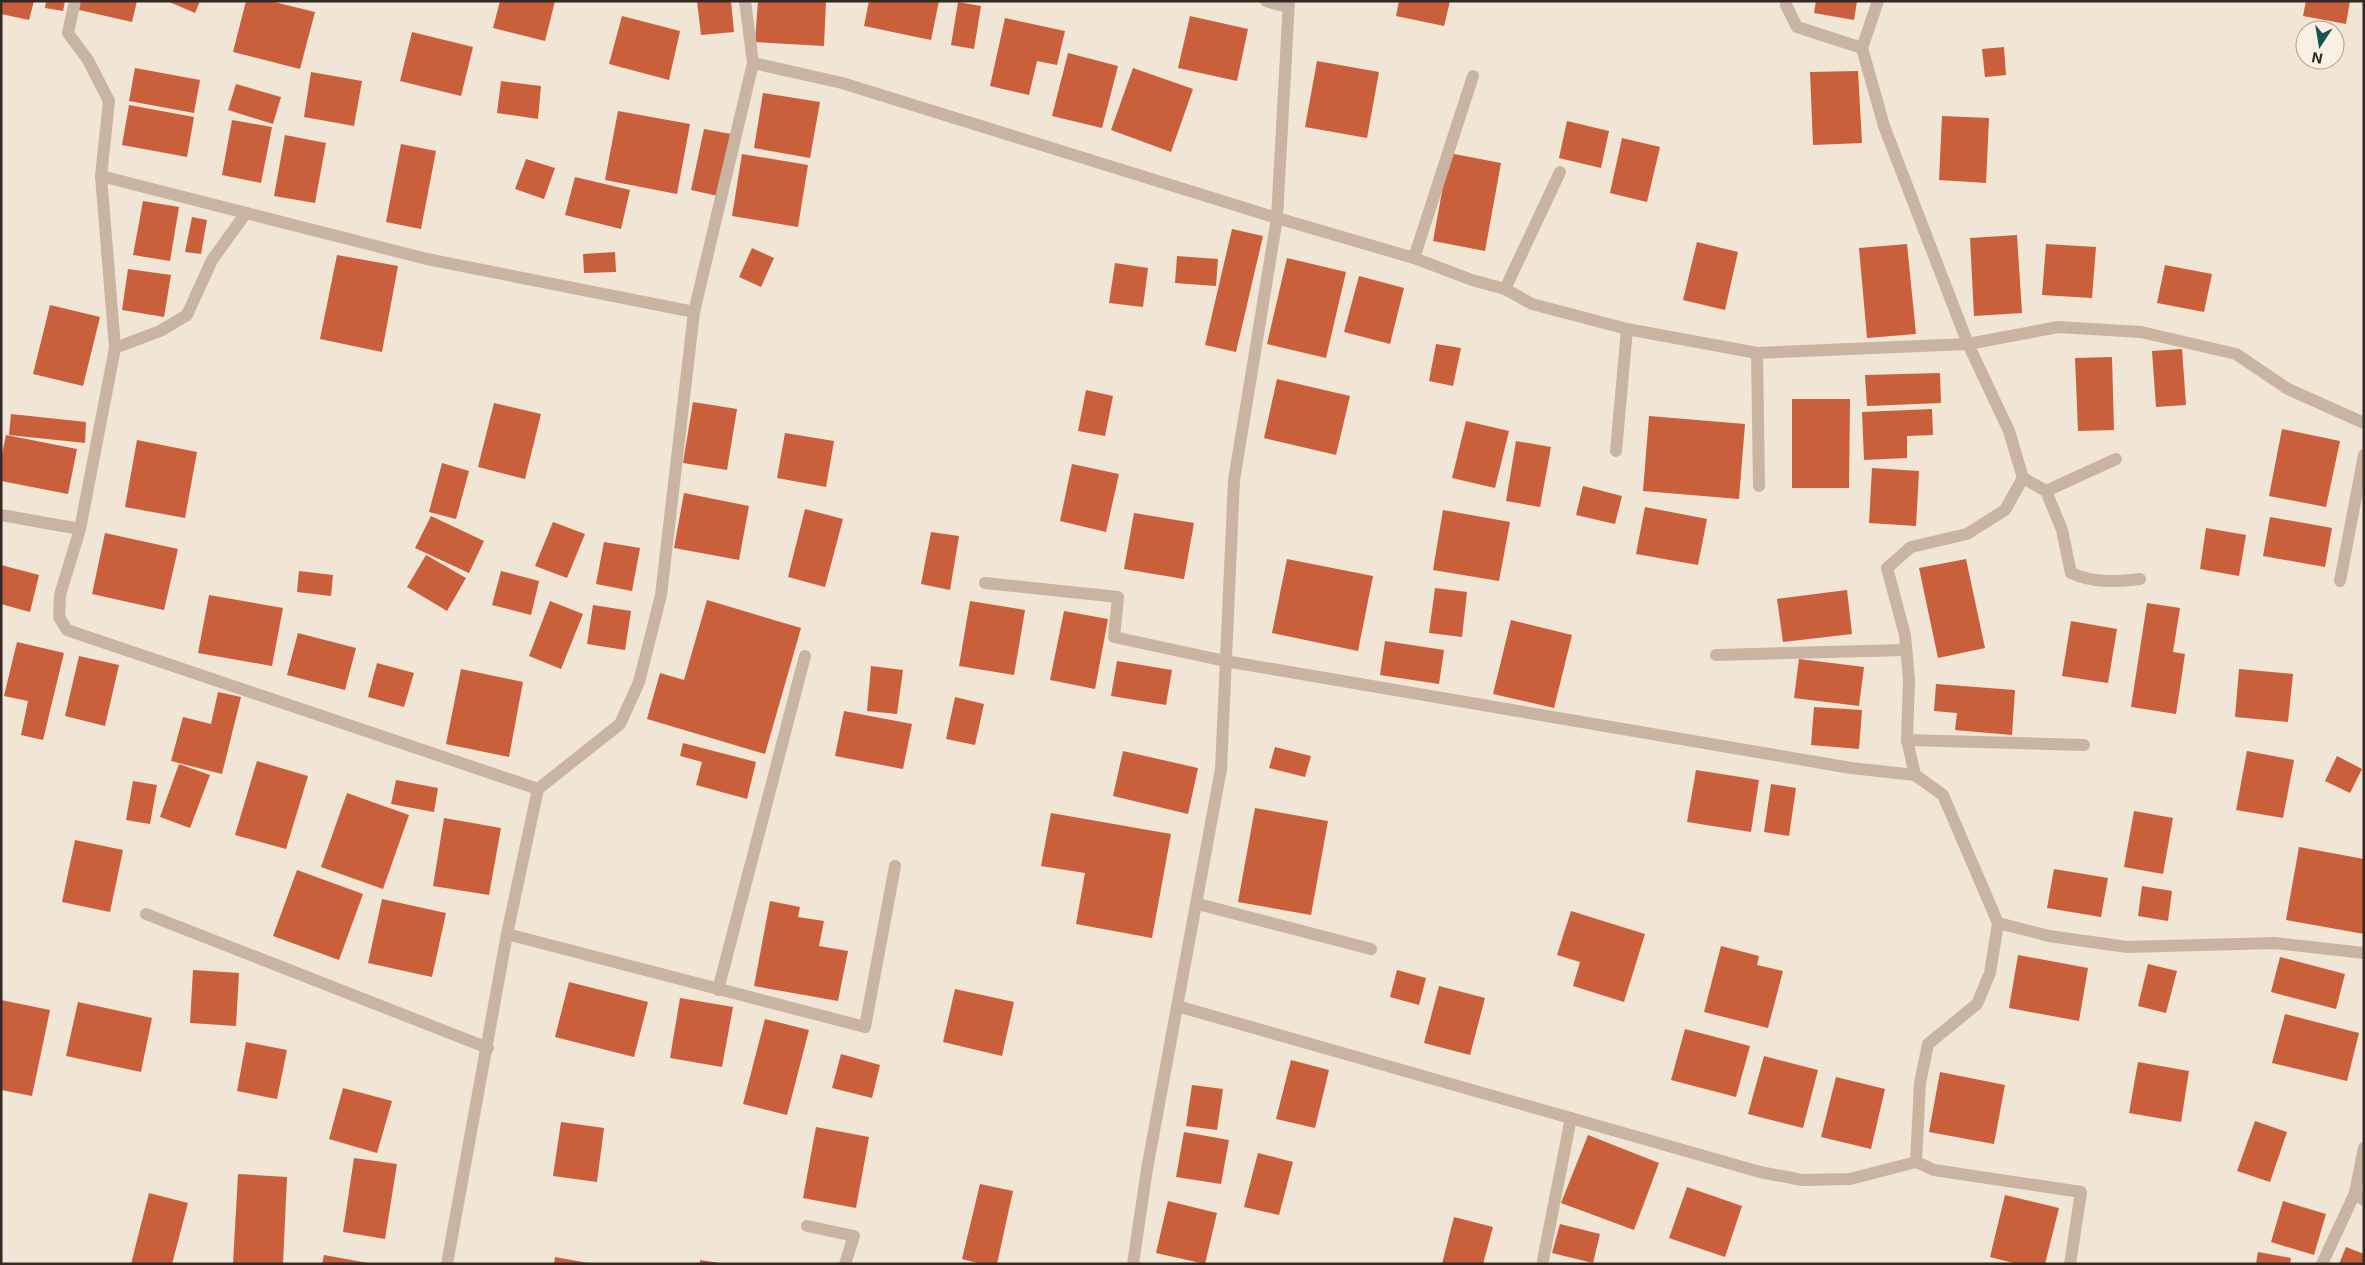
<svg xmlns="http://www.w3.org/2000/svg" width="2365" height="1265" font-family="Inter,sans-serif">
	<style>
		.building { fill: #ca5f3b }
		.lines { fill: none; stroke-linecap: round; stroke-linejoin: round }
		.minor { stroke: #c9b4a2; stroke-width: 12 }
	</style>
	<rect width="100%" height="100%" fill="#f1e5d6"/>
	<g class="building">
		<polygon points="1,1 34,1 29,20 1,14"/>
		<polygon points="46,1 65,1 63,11 45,8"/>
		<polygon points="76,1 137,1 132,22 75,9"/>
		<polygon points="167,1 200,1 195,13"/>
		<polygon points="246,1 270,1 315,12 300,69 233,52"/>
		<polygon points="500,1 555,1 545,41 493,28"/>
		<polygon points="697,1 731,1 734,32 701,35"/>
		<polygon points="758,1 826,1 824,46 755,42"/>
		<polygon points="869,1 939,1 931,40 864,26"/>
		<polygon points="1399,1 1450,1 1444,26 1396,16"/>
		<polygon points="1816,1 1857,1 1854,20 1814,13"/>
		<polygon points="2306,1 2350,1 2346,24 2303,16"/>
		<polygon points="958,2 981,6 974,49 951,45"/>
		<polygon points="622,16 680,31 669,80 609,64"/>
		<polygon points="1190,16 1248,29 1237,81 1178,68"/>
		<polygon points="1005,18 1065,31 1057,65 1037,61 1029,95 990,86"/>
		<polygon points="412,32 473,47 461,96 400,81"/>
		<polygon points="2004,47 2006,75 1985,77 1982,49"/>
		<polygon points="1068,53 1118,66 1102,128 1052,116"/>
		<polygon points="1317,61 1379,72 1367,138 1305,127"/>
		<polygon points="135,68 200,80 194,113 129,101"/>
		<polygon points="1133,68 1193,89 1171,152 1111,130"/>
		<polygon points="1858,71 1862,143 1813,145 1810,72"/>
		<polygon points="311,72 362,81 354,126 304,117"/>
		<polygon points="501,81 541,86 538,119 497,113"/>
		<polygon points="236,84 281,97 273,124 228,110"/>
		<polygon points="763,93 820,102 810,158 754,148"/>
		<polygon points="129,105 194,117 187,157 122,145"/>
		<polygon points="618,111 690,124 677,194 605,180"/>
		<polygon points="1942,116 1989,118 1986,183 1939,180"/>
		<polygon points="232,120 272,127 261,183 222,175"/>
		<polygon points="1567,121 1609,131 1601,168 1559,158"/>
		<polygon points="704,129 731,134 718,196 691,190"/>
		<polygon points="285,135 326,143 315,203 274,196"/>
		<polygon points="1622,138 1660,147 1647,202 1610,193"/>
		<polygon points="401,144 436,151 421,229 386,222"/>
		<polygon points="1449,153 1501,163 1485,251 1433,241"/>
		<polygon points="742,154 808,165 798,227 732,216"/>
		<polygon points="526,159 555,168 544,199 515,189"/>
		<polygon points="575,177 630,190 621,229 565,215"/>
		<polygon points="143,201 179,207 170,261 133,255"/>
		<polygon points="192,217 207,220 201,254 185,252"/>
		<polygon points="1232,229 1263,236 1236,352 1205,345"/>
		<polygon points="2017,235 2022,313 1974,316 1970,238"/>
		<polygon points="1697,242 1738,252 1725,310 1683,300"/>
		<polygon points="1907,244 1916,334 1867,338 1859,248"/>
		<polygon points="2046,244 2096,247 2092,298 2042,295"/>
		<polygon points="752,248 774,258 761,287 739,277"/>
		<polygon points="615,252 616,272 584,273 583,254"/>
		<polygon points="337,255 398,266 382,352 320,339"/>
		<polygon points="1177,256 1218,259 1216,286 1175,283"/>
		<polygon points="1287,258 1346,272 1326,358 1267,344"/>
		<polygon points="1115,263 1148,268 1143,307 1109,303"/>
		<polygon points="2165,265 2212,274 2204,312 2157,303"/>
		<polygon points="128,269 171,275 164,317 122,310"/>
		<polygon points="1359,276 1404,288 1390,344 1344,332"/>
		<polygon points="50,305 100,317 83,386 33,374"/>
		<polygon points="1436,344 1461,348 1453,386 1429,381"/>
		<polygon points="2182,349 2186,405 2156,407 2152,351"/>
		<polygon points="2112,357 2114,430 2078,431 2075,358"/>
		<polygon points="1940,373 1941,403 1867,406 1865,375"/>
		<polygon points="1277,379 1350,396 1336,455 1264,438"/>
		<polygon points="1086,390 1113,396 1105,436 1078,431"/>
		<polygon points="1792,399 1850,399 1849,488 1792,488"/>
		<polygon points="693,402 737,409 727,470 683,463"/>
		<polygon points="494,403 541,414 525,479 478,467"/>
		<polygon points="1932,409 1933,435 1907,436 1907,458 1864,460 1862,412"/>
		<polygon points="11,414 86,422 85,443 9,435"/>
		<polygon points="1649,416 1745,424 1739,499 1643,491"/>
		<polygon points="1466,421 1509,431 1495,488 1452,478"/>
		<polygon points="2282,429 2340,441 2326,507 2269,496"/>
		<polygon points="785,433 834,441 826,487 777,478"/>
		<polygon points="6,435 77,449 68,494 1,481 1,459"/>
		<polygon points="137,440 197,452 185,518 125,507"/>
		<polygon points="1516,441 1551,447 1540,507 1506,501"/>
		<polygon points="442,463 469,471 456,519 429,512"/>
		<polygon points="1072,464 1119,474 1106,532 1060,521"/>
		<polygon points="1872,468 1919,471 1916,526 1869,523"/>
		<polygon points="1583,486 1622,496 1615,524 1576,515"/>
		<polygon points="684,493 749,506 739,560 674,548"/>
		<polygon points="1645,507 1707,519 1698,565 1636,554"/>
		<polygon points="805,509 843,519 825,587 788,577"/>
		<polygon points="1443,510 1510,522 1499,581 1433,570"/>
		<polygon points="1134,513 1194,523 1184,579 1124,569"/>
		<polygon points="431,516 484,541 469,573 415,548"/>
		<polygon points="2270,517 2332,528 2325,567 2263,556"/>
		<polygon points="553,522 585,534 567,578 535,566"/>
		<polygon points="2206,528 2246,535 2239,576 2200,569"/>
		<polygon points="931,532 959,536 950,590 921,584"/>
		<polygon points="105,533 178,549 164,610 92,594"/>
		<polygon points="604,542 640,548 632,591 596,584"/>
		<polygon points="426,555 466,578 447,611 407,587"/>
		<polygon points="1287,559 1373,576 1358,651 1272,633"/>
		<polygon points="1966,559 1985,648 1938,658 1919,568"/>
		<polygon points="1,565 39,575 30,612 1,604"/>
		<polygon points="299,571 333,575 331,596 297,592"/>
		<polygon points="501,571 539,581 531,615 492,605"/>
		<polygon points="1435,588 1467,592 1462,637 1429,633"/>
		<polygon points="1847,590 1852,634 1783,642 1777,599"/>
		<polygon points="209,595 283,608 272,666 198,653"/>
		<polygon points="707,600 801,628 765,754 647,719 660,673 684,680"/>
		<polygon points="550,601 583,614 561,669 529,656"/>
		<polygon points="970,601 1025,610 1014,675 959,666"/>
		<polygon points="2147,603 2180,608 2173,652 2185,654 2176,714 2131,707"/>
		<polygon points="593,605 631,611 625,650 587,644"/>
		<polygon points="1064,611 1108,619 1095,689 1050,680"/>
		<polygon points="1511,620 1572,635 1554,708 1493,694"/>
		<polygon points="2071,621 2117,629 2108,683 2062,676"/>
		<polygon points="298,633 356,648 345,690 287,675"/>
		<polygon points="1385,641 1444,650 1439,684 1380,675"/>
		<polygon points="17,642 64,653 43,740 21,735 28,701 4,696"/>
		<polygon points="79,656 119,665 105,726 65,716"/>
		<polygon points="1799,659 1864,667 1859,706 1794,698"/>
		<polygon points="1117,661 1172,670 1166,705 1111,696"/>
		<polygon points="377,663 414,673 404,707 368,697"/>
		<polygon points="871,666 903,670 897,714 867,711"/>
		<polygon points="461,669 523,682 509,757 446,744"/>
		<polygon points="2239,669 2293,674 2288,722 2235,717"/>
		<polygon points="1936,684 2015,690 2012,735 1955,730 1957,713 1934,711"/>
		<polygon points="218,692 241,697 222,774 171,761 183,717 211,724"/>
		<polygon points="955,697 984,704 975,745 946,739"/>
		<polygon points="1814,707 1862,710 1859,749 1811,745"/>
		<polygon points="844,711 912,724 903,769 835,756"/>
		<polygon points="683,743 756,762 747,799 696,785 702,762 680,756"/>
		<polygon points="1275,747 1311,756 1305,777 1269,768"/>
		<polygon points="1123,751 1198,768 1188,814 1113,796"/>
		<polygon points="2247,751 2294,760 2283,818 2236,810"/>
		<polygon points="2337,756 2362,769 2350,793 2325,781"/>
		<polygon points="257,761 308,776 286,849 235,835"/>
		<polygon points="179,764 210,775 190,828 160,817"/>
		<polygon points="1696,770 1759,780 1751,832 1687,822"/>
		<polygon points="396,780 438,788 434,812 391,804"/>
		<polygon points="133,781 157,785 150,824 126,820"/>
		<polygon points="1771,784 1796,788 1789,836 1764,832"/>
		<polygon points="347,793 409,815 383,889 321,867"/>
		<polygon points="1255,808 1328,821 1311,915 1238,902"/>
		<polygon points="2134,811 2173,818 2163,874 2124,867"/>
		<polygon points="1051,813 1171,834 1152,938 1076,924 1085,873 1041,866"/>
		<polygon points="444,818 501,828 489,895 433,886"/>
		<polygon points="75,840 123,850 110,912 62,902"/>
		<polygon points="2299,847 2364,859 2364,934 2286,920"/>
		<polygon points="2054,869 2108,878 2101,917 2047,908"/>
		<polygon points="297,870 363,894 339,960 273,936"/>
		<polygon points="2142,886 2172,891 2168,921 2138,916"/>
		<polygon points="382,899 446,913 432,977 368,963"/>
		<polygon points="770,901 800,907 798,917 824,921 819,946 848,951 838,1001 754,986"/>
		<polygon points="1571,911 1645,934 1624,1002 1573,986 1580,962 1557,955"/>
		<polygon points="1721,946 1759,956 1757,965 1783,971 1768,1028 1704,1012"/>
		<polygon points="2018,955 2088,968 2079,1021 2009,1008"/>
		<polygon points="2280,957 2345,974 2336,1009 2271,992"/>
		<polygon points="2148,964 2177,971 2166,1013 2138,1006"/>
		<polygon points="193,970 239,973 236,1026 190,1023"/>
		<polygon points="1397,970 1426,978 1419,1005 1390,997"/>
		<polygon points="569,982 648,1002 634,1057 555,1037"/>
		<polygon points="1439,986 1485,998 1470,1055 1424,1043"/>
		<polygon points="955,989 1014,1002 1002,1056 943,1042"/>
		<polygon points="680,998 733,1007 722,1067 670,1058"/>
		<polygon points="1,1000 50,1010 32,1096 1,1090"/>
		<polygon points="78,1002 152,1018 141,1072 66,1056"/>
		<polygon points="2285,1014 2359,1033 2347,1081 2272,1063"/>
		<polygon points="765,1019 809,1030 787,1115 743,1104"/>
		<polygon points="1685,1029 1750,1046 1736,1097 1671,1080"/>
		<polygon points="246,1042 287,1050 277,1099 237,1091"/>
		<polygon points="841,1054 880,1065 872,1098 832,1088"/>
		<polygon points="1764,1056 1818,1070 1803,1128 1748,1114"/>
		<polygon points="1291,1060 1329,1070 1315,1128 1276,1119"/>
		<polygon points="2138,1062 2189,1071 2181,1122 2129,1113"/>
		<polygon points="1940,1072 2005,1085 1994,1144 1929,1132"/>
		<polygon points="1836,1077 1885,1089 1871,1149 1821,1137"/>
		<polygon points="1192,1085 1223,1089 1217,1130 1186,1126"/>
		<polygon points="343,1088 392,1101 377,1153 329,1139"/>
		<polygon points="2255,1121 2287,1132 2270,1182 2237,1171"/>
		<polygon points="561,1122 604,1128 597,1182 553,1176"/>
		<polygon points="816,1127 869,1137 856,1208 803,1198"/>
		<polygon points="1184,1132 1229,1140 1221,1184 1176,1177"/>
		<polygon points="1588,1135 1659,1163 1634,1230 1561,1203"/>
		<polygon points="1258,1153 1293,1162 1279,1215 1244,1207"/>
		<polygon points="354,1158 397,1164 385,1239 343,1232"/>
		<polygon points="238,1174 287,1177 283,1264 233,1264"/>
		<polygon points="980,1184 1013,1191 997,1264 981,1264 962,1259"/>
		<polygon points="1687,1187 1742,1206 1725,1257 1669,1238"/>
		<polygon points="149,1193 188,1203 172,1264 131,1264"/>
		<polygon points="2005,1195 2059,1208 2045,1264 2017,1264 1990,1257"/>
		<polygon points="1168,1201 1217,1213 1205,1264 1156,1253"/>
		<polygon points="2283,1201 2326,1214 2314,1255 2271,1242"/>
		<polygon points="1454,1217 1493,1227 1483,1264 1442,1264"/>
		<polygon points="1560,1224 1600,1234 1593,1263 1552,1253"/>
		<polygon points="2346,1247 2364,1254 2364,1264 2339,1264"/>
		<polygon points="2258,1252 2291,1258 2290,1264 2256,1264"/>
		<polygon points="324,1255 368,1263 368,1264 322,1264"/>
		<polygon points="555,1257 588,1263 588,1264 554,1264"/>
		<polygon points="700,1260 720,1263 720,1264 700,1264"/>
	</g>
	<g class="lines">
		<g class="minor">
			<polyline points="75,1 68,33 88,60 109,101 101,176 115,348 80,529 60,595 59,617 67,630 538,789"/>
			<polyline points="745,1 753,63 842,83 1277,218 1414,258 1472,280 1505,289 1532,304 1627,329 1757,353 1968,344 2058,327 2141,332 2236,354 2288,389 2364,423"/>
			<polyline points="1266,1 1287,7"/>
			<polyline points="1786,1 1786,5 1797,27 1862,48 1884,126 1968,344 2009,431 2023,478 2005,510 1967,534 1911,547 1887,568 1905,635 1909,680 1907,740 1915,775"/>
			<polyline points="1862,48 1878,1"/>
			<polyline points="101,176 427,259 694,312"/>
			<polyline points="1414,258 1473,76"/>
			<polyline points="1505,289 1560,172"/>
			<polyline points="115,348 160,331 187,315 212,260 246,213"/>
			<polyline points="1757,353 1759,486"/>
			<polyline points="1616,451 1627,329"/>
			<path d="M 2023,478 L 2046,491 L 2062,530 L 2071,573 C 2093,583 2116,582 2140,579"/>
			<polyline points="2046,491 2116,459"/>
			<polyline points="1,515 80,529"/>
			<polyline points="2340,581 2364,455"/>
			<polyline points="985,583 1118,597 1114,637 1225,661 1851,768 1915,775 1943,795 1998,923 2049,936 2127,947 2275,943 2364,953"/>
			<polyline points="1716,655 1906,650"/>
			<polyline points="1907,740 2084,745"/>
			<polyline points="1198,904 1371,949"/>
			<polyline points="146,914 488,1048"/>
			<polyline points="1998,923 1990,973 1977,1004 1928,1044 1920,1083 1916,1162 1934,1170 2081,1192 2070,1264"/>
			<polyline points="507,934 865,1027 895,866"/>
			<polyline points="718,990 805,656"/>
			<polyline points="1177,1006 1760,1172 1802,1180 1850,1179 1916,1162"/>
			<polyline points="2364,1148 2355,1193 2364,1200"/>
			<polyline points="807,1226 854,1236 845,1264"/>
			<polyline points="1543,1260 1571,1118"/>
			<polyline points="447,1264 507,934 538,789 620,724 639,682 661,595 694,312 753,63"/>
			<polyline points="1133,1264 1147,1169 1221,769 1234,480 1277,218 1289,1"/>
			<polyline points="2322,1264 2355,1193"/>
		</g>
	</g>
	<rect width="2365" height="1265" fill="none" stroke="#332925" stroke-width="5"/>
	<g transform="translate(2320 45) rotate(192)"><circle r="24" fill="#f9efe2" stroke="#aaa096"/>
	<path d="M0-4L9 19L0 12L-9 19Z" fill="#195155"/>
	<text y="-8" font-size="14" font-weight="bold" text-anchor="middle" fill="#332925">N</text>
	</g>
</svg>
